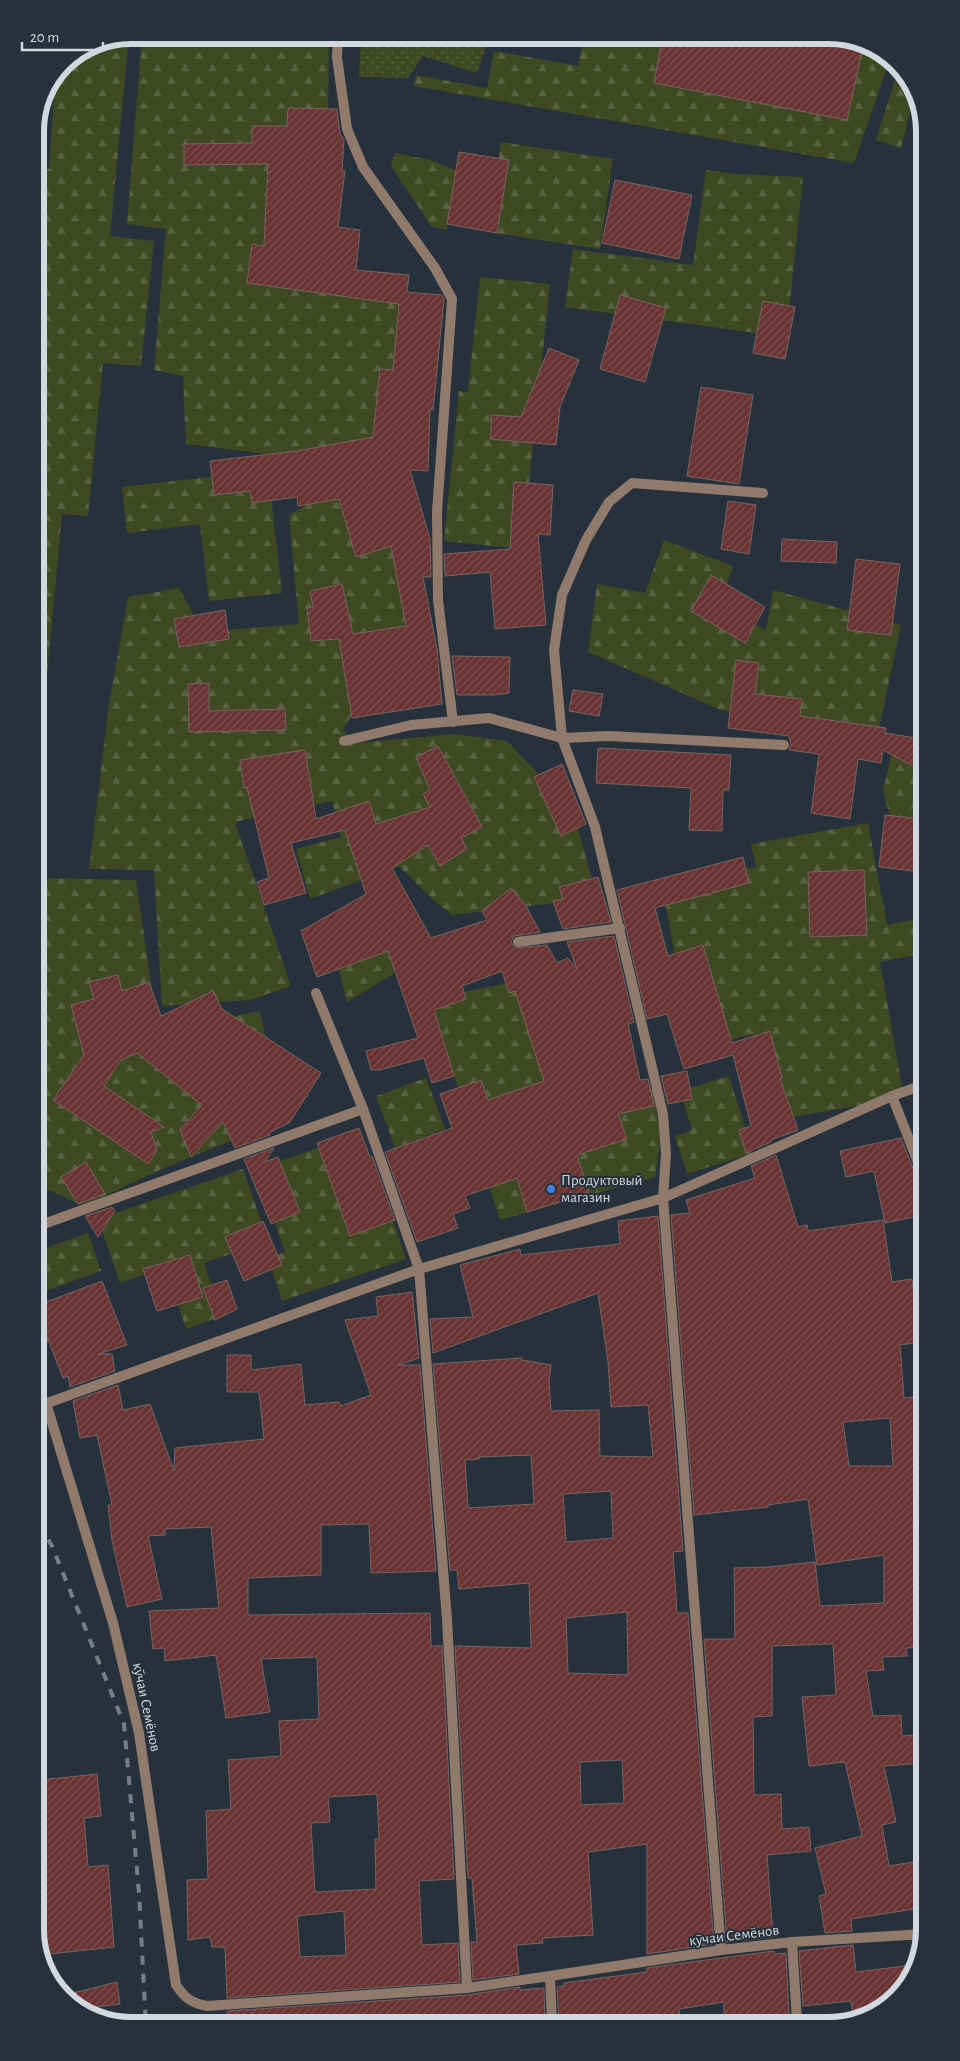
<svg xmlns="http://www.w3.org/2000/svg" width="960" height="2061" font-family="'Alegreya Sans',sans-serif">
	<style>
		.grass { fill: url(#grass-dots) }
		.forest { fill: url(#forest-firs) }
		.building { fill: url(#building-hatch); stroke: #776463; fill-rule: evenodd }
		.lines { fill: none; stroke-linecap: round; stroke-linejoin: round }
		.service { stroke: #907a6c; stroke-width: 10 }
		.minor { stroke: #907a6c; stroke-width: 10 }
		.rail { stroke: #767e87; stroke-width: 4; stroke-dasharray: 9 9; stroke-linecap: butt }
		.shop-dot { fill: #3f7fe0; stroke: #27313c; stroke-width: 2 }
		.labels { text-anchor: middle; stroke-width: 4; stroke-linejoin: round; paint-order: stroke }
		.poi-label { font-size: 15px; fill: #d2d8df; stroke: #27313c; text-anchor: start }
		.street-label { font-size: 15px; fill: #d2d8df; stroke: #27313c }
		.rim { fill: none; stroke: #d2d8df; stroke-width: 6 }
	</style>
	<defs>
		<pattern id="grass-dots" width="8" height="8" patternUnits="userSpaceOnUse" patternTransform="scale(1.25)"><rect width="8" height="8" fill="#3e4821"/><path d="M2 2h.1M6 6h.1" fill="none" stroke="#596241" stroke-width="1.8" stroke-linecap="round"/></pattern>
		<pattern id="forest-firs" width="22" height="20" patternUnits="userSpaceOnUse" patternTransform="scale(1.25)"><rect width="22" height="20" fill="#3e4821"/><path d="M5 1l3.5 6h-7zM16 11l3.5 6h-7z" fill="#596241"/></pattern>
		<pattern id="building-hatch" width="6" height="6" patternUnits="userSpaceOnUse" patternTransform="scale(1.25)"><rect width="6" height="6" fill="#673231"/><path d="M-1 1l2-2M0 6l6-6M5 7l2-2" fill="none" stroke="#7c4f4e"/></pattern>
	</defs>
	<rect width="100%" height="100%" fill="#27313c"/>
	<g class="grass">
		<polygon points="361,35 490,35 477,73 423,56 408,78 359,77"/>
		<polygon points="533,35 574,35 570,46"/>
		<polygon points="44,106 40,160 35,159 35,125"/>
		<polygon points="914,148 920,149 920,202 913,201"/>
	</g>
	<g class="forest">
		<polygon points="129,35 110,236 154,241 141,366 103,363 88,516 62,514 37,782 35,168 49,169 55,82 63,63 95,42"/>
		<polygon points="142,35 237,35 329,42 328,117 287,275 422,303 413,464 354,465 186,444 183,376 154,370 166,229 127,224"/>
		<polygon points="584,35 613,35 635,39 636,35 836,35 887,55 890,59 854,163 414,86 416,75 487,88 494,51 578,66"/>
		<polygon points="898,70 915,93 901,148 876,140"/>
		<polygon points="501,142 613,159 600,249 488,232"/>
		<polygon points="395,153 430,160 461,172 446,230 431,226 391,166"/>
		<polygon points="706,170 736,174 803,177 786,341 749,332 565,307 573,249 693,265"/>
		<polygon points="480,277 550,284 522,549 444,541 459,391 468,392"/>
		<polygon points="268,470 282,593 209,601 200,524 127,533 122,487"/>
		<polygon points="338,487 397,513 419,672 371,682 343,730 357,743 454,734 507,741 573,810 597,898 452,915 434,901 399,866 310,899 296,849 341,837 332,801 235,822 291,986 250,1000 162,1006 154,870 89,869 109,704 128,597 179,588 203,632 299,624 289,515"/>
		<polygon points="664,540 733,566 720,605 766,630 773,590 901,625 877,737 721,710 588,652 597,584 645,593"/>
		<polygon points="894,743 922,757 922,867 901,858 883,790"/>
		<polygon points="868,823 887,925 922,918 922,954 880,962 904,1097 778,1120 763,1033 691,1047 662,884 756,867 751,844"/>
		<polygon points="37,878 136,880 158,1031 260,1011 283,1119 162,1169 83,1206 38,1185"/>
		<polygon points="369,902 421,957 347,1002 332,942"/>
		<polygon points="522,980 604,1078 653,1089 661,1138 655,1177 500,1220 430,999"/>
		<polygon points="729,1076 753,1153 687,1174 675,1136 692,1130 680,1091"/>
		<polygon points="426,1078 445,1129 395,1148 376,1096"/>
		<polygon points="353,1136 391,1214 406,1259 282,1301 268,1258 285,1252 257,1169"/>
		<polygon points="243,1169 268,1241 204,1263 222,1316 186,1329 166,1267 120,1283 98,1219"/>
		<polygon points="88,1233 101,1271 42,1292 58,1338 39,1345 38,1251"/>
	</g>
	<g class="building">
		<polygon points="663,35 836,35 863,46 847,120 654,83"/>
		<polygon points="288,108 337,109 340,134 344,139 342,171 345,171 338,227 360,230 356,270 409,275 407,292 442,295 444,299 433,410 430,409 428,471 410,470 430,539 431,577 423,577 437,649 442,704 352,718 339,639 311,641 307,608 313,607 310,591 342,584 353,634 406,626 391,546 356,557 339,499 298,506 297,497 252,503 250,491 214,495 210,461 297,451 373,437 380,369 393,370 399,304 247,283 252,244 264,246 268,164 184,165 184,144 252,143 252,126 287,126"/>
		<polygon points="459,152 509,160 497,233 447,224"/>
		<polygon points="615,180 692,195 679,259 602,243"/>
		<polygon points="620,295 666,308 645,382 600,369"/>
		<polygon points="763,301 795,307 785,359 753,353"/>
		<polygon points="549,348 579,360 560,407 556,445 490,439 492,415 521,417"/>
		<polygon points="701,387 753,395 739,484 687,476"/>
		<polygon points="514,482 553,485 550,535 538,534 546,625 495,629 490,572 445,576 444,554 510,549"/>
		<polygon points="728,501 756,505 749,554 721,549"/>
		<polygon points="782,539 837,542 836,563 781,561"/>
		<polygon points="856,559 900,564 891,635 847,630"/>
		<polygon points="711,575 765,607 745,643 691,611"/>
		<polygon points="225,610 229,639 179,647 174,619"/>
		<polygon points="452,656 510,657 509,693 495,695 457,695"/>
		<polygon points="736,660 759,663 755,694 802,699 800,716 886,728 885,733 922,739 922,771 883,750 881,763 858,759 850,819 811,813 819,754 789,750 791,745 789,736 728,728"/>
		<polygon points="209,683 209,711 285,709 286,730 189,732 188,684"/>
		<polygon points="573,690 603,694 599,716 569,711"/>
		<polygon points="438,746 482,827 461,838 467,849 440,866 428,845 392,868 431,938 487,920 482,911 511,888 526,906 540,932 514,936 511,942 515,948 547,945 557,963 568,958 577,969 567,942 614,936 634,1022 628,1024 640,1080 648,1079 654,1106 618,1114 627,1139 577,1155 589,1192 527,1212 517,1178 465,1196 470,1208 453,1214 458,1228 417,1242 385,1152 452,1128 440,1094 481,1080 488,1100 544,1081 515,991 509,993 502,971 462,986 466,999 434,1010 454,1076 432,1083 424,1058 380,1070 371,1070 366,1051 418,1038 388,951 317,977 301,931 366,894 345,830 291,843 306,893 264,905 257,882 269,878 247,787 244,788 240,760 305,750 316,819 369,801 376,824 430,807 423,794 430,790 416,757"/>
		<polygon points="598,748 731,755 729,790 723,790 722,831 689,830 691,788 596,783"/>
		<polygon points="562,764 586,824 561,836 534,777"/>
		<polygon points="885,815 921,819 914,871 879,867"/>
		<polygon points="743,857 749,883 655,908 668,956 703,945 732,1043 770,1031 782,1078 780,1078 798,1130 771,1140 771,1142 746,1153 739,1130 751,1126 733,1055 684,1069 667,1014 647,1019 617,890"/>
		<polygon points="864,870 867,935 810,937 808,872"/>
		<polygon points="598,877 611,922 563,929 553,901 563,899 559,887"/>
		<polygon points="118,975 122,991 149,982 161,1016 213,991 222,1009 321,1073 290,1122 269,1133 270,1135 235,1148 223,1122 191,1157 180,1130 202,1105 137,1053 120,1061 104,1086 164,1127 151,1132 157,1150 148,1164 53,1100 84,1055 71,1005 94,999 89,982"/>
		<polygon points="687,1071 692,1099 668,1104 661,1076"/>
		<polygon points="359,1128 370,1157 372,1156 395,1220 350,1236 317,1143"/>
		<polygon points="923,1133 923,1156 915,1135"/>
		<polygon points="901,1138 917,1178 923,1182 923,1215 885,1223 874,1171 846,1177 840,1151"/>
		<polygon points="274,1148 265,1162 278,1157 300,1212 271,1224 244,1159"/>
		<path d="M 776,1155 L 798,1227 L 807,1225 L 808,1231 L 883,1220 L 892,1282 L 912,1279 L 920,1342 L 900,1345 L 904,1398 L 922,1396 L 924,1408 L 921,1486 L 915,1486 L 913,1530 L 924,1530 L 924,1647 L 906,1648 L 907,1656 L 882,1657 L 884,1670 L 866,1671 L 873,1716 L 901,1715 L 902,1736 L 921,1735 L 923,1763 L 884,1766 L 896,1822 L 882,1825 L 889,1866 L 913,1862 L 920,1908 L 851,1919 L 852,1931 L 825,1933 L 819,1896 L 826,1894 L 815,1848 L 862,1836 L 845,1762 L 809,1766 L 802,1697 L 836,1695 L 833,1644 L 772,1646 L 772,1716 L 753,1717 L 754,1795 L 781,1794 L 782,1829 L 809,1827 L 811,1851 L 767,1855 L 773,1937 L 727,1942 L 704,1639 L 735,1639 L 734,1568 L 769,1567 L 815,1562 L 820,1606 L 884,1603 L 884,1555 L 817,1565 L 808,1499 L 768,1505 L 768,1507 L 694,1515 L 671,1215 L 690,1213 L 686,1200 L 755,1178 L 751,1166 ZM 890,1418 L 893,1466 L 849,1466 L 843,1422 Z"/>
		<polygon points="86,1162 105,1194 78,1204 61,1177"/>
		<polygon points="112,1207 115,1211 98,1237 85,1216"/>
		<path d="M 658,1216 L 683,1551 L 673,1552 L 677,1613 L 688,1613 L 714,1944 L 647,1954 L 647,1844 L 588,1852 L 593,1935 L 542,1938 L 543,1943 L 516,1945 L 519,1974 L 473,1980 L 471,1942 L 477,1942 L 472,1878 L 468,1878 L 455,1646 L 531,1648 L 529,1583 L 459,1589 L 457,1570 L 450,1570 L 433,1364 L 522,1358 L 522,1360 L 551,1365 L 549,1382 L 551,1411 L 599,1410 L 600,1456 L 653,1457 L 648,1405 L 611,1407 L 608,1362 L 598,1293 L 433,1353 L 430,1319 L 473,1317 L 460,1265 L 520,1249 L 521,1255 L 620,1244 L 618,1221 ZM 531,1455 L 534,1504 L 468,1508 L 465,1460 L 479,1459 L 479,1457 ZM 611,1491 L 613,1538 L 566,1542 L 563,1494 ZM 627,1612 L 628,1675 L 568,1673 L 566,1618 ZM 622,1760 L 624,1803 L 581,1805 L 580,1762 Z"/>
		<polygon points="263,1221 282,1265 244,1281 225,1237"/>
		<polygon points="190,1255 203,1297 157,1311 143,1269"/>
		<polygon points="227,1280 237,1309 215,1320 203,1288"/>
		<polygon points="102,1281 127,1345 98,1354 112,1354 115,1371 70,1387 68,1376 63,1378 38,1313 38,1305"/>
		<path d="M 412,1292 L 419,1358 L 398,1365 L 420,1365 L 436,1571 L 371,1573 L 369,1524 L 321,1525 L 321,1575 L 248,1578 L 248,1615 L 430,1613 L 431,1646 L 442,1646 L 454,1879 L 419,1881 L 422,1945 L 458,1943 L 460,1982 L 227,1998 L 225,1947 L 212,1947 L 210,1937 L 188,1940 L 187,1880 L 208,1879 L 206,1811 L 231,1809 L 228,1760 L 281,1756 L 279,1721 L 319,1719 L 317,1657 L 261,1659 L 270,1712 L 226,1718 L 216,1655 L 165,1661 L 164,1648 L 153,1649 L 149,1611 L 219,1608 L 211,1527 L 165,1529 L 165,1535 L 148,1536 L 162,1599 L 127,1607 L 112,1540 L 108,1505 L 112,1505 L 97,1435 L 80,1438 L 73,1401 L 118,1385 L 123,1410 L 150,1404 L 174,1471 L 175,1448 L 264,1439 L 259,1392 L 227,1392 L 227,1355 L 251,1355 L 251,1370 L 301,1364 L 305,1405 L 339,1402 L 341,1406 L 371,1395 L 345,1320 L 378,1316 L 376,1297 ZM 377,1794 L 379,1839 L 375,1839 L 376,1889 L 315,1892 L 311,1823 L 330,1822 L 328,1797 ZM 344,1911 L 346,1955 L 300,1957 L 297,1916 Z"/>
		<polygon points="97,1774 101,1816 84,1818 88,1867 108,1865 114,1947 40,1955 40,1822 43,1822 40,1780"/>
		<polygon points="853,1945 856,1972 913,1965 905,1988 873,2011 853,2014 851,2001 803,2006 799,1951"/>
		<polygon points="774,1951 774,1954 786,1953 789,2015 724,2017 724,2002 679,2009 680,2022 559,2023 557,1987 564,1986 564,1983 647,1972 647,1968"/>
		<polygon points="117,1982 120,2004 80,2009 72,2006 65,1995"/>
		<polygon points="520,1987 520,1990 544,1988 545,2023 500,2023 499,2018 422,2024 228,2025 227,2011 467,1995"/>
	</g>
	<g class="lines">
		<g class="service">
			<polyline points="338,35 337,57 347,129 363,167 435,268 452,299 437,512 438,600 453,722"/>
			<polyline points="562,738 609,736 784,745"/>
			<polyline points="316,993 363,1109"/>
		</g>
		<g class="minor">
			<polyline points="562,738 554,650 562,595 586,540 609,502 632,483 763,493"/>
			<polyline points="344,741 411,725 489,718 562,738 595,827 663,1114 666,1154 663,1198 721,1950"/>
			<polyline points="518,942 620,928"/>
			<polyline points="892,1096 923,1175"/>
			<polyline points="38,1226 363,1109 419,1269 447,1619 467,1988"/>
			<path d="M 46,1403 L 113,1623 L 139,1733 L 176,1985 C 185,1998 191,2003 207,2006 L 467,1988 L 550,1976 L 552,2023"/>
			<polyline points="39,1406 419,1269 663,1198 892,1096 923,1085"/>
			<polyline points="792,1942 797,2021"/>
			<polyline points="550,1976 721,1950 792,1942 924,1934"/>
		</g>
		<polyline class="rail" points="39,1524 52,1546 124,1724 139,1893 146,2026"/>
	</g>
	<circle class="shop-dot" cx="551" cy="1189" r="5"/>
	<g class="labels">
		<g class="poi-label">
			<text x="561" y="1185">Продуктовый<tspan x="561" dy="17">магазин</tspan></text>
		</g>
		<g class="street-label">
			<text transform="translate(147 1707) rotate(78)" y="5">кӯчаи Семёнов</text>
			<text transform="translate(734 1935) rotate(-7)" y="5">кӯчаи Семёнов</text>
		</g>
	</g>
	<path d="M0 0H960V2061H0ZM131 44H829A87 87 0 0 1 916 131V1930A87 87 0 0 1 829 2017H131A87 87 0 0 1 44 1930V131A87 87 0 0 1 131 44Z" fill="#27313c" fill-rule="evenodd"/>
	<path class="rim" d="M131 44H829A87 87 0 0 1 916 131V1930A87 87 0 0 1 829 2017H131A87 87 0 0 1 44 1930V131A87 87 0 0 1 131 44Z"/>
	<path d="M22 42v8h81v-8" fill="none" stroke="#d2d8df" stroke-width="2.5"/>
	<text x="30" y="42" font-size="15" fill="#d2d8df" stroke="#27313c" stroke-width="4" paint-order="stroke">20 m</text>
</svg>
